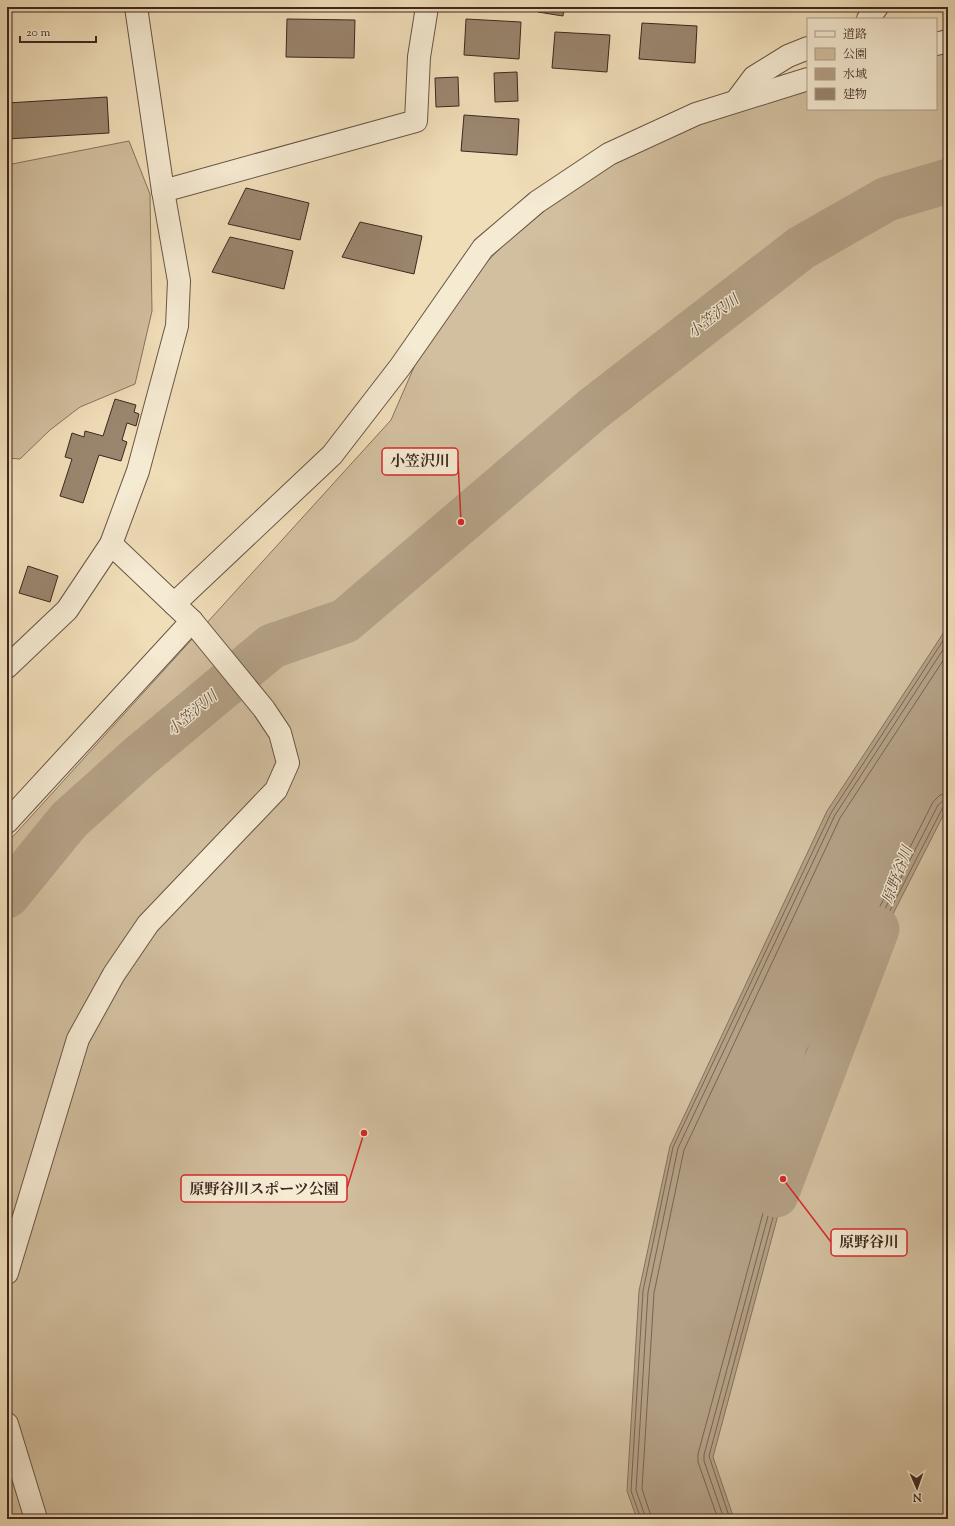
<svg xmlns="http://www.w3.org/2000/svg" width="955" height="1526" font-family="'Sorts Mill Goudy','Noto Serif JP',serif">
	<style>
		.green { fill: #d2bf9f; stroke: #88735f }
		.water { fill: #b3a085; stroke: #84705c }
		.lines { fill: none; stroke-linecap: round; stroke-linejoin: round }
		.shore { stroke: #786452; stroke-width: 1 }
		.river { stroke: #b3a085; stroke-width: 45 }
		.building { fill: #9a866f; stroke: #3d271f }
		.minor-casing { stroke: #6a5546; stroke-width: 24 }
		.minor { stroke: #f5ead2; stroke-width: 22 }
		.labels { text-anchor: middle; stroke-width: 3; stroke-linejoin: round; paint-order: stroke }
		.water-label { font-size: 15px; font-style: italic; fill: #604b3e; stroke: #f5ead2 }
		.leader { fill: none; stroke: #d62828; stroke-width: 1.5 }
		.callout-dot { fill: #d62828; stroke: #f5ead2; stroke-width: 1.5 }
		.callout { fill: #f5ead2; stroke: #d62828; stroke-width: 1.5 }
		.callout-label { font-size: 15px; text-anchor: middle; font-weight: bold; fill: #3d271f }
	</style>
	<rect width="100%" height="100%" fill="#f0deb9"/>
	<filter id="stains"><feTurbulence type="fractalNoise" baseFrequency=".005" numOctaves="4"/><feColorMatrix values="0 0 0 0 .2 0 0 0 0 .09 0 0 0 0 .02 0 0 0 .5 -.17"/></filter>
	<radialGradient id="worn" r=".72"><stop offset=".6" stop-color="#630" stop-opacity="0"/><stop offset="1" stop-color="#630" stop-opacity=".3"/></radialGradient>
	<g class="green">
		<polygon points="948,49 948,1519 7,1519 7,843 391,420 438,312 561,186 736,101 808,84 808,109 936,109 936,52"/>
		<polygon points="129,141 150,194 152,311 135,384 80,407 50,430 20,459 7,458 7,165"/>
	</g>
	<polygon class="water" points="948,626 948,806 821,1055 713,1457 734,1519 637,1519 627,1491 639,1291 670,1146 827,811"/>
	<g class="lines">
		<g class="shore">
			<polyline points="641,1519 631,1491 643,1291 673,1147 831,813 948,633"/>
			<polyline points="646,1519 636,1490 648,1292 678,1148 835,815 948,642"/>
			<polyline points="652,1519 642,1489 654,1293 684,1150 840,818 948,653"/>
			<polyline points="718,1519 698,1462 698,1454 807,1050 933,802 940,795 948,794"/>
			<polyline points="724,1519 704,1461 704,1455 812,1052 938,805 943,801 948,800"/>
			<polyline points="730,1519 709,1456 817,1053 943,807 948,805"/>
		</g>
		<g class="river">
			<polyline points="7,896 69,820 139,757 272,646 345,621 593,409 801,248 887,199 948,181"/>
			<polyline points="776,1195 877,929"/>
		</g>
	</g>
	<g class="building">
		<polygon points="538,7 564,7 563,16 538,12"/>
		<polygon points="651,7 674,7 674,10"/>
		<polygon points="287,19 355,20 354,58 286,57"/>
		<polygon points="466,19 521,22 519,59 464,55"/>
		<polygon points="642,23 697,26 695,63 639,59"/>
		<polygon points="555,32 610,35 607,72 552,68"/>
		<polygon points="517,72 518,101 495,102 494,73"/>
		<polygon points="458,77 459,106 436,107 435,78"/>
		<polygon points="107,97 109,133 7,139 7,103"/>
		<polygon points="464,115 519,119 517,155 461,151"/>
		<polygon points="246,188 309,203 300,240 228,224"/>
		<polygon points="360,222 422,236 414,274 342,257"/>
		<polygon points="230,237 293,251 284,289 212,272"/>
		<polygon points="115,399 136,405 134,412 139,414 136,426 127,423 122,440 127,442 121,461 99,455 83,503 60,496 72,459 65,457 72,433 84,437 85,431 103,436"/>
		<polygon points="28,566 58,576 50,602 19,593"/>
	</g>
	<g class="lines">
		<defs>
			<g id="minor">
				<polyline points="868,19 877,7"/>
				<polyline points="936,44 948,41"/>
				<polyline points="736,101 754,77 788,56 808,48"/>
				<polyline points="163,191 416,121 419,57 427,7"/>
				<polyline points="174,604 332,455 400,367 483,248 537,202 609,154 696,114 808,79"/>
				<polyline points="7,667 67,610 111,544 138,471 177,326 179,281 163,191 136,7"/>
				<polyline points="7,822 192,621"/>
				<polyline points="7,1273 78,1039 114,974 148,924 276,790 288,763 280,733 264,709 192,621 111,544"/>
				<polyline points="7,1424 36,1519"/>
			</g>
		</defs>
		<use href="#minor" class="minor-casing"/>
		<use href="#minor" class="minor"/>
	</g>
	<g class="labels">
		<g class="water-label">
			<text transform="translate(713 316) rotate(-38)" y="5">小笠沢川</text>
			<text transform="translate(192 713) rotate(-40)" y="5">小笠沢川</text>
			<text transform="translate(897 875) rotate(-69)" y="5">原野谷川</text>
		</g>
	</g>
	<path class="leader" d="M461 522L458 461M364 1133L347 1188M783 1179L831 1242"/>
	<g class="callout-dot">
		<circle cx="461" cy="522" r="4"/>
		<circle cx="364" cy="1133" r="4"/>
		<circle cx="783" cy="1179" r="4"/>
	</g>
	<g class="callout">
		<rect x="382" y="448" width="76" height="27" rx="4"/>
		<rect x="181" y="1175" width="166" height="27" rx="4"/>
		<rect x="831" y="1229" width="76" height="27" rx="4"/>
	</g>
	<g class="callout-label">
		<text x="420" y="466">小笠沢川</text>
		<text x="264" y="1194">原野谷川スポーツ公園</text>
		<text x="869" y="1247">原野谷川</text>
	</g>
	<rect width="955" height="1526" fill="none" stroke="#f0deb9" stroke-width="24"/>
	<rect x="8" y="8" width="939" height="1510" fill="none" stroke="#3d271f" stroke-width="2"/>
	<rect x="12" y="12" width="931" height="1502" fill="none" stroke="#3d271f"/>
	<rect x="807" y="18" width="130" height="92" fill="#f5ead2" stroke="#ab9c8a"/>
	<rect x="815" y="31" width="20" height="6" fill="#f5ead2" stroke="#ab9c8a"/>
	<text x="843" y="38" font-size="12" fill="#3d271f">道路</text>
	<rect x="815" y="48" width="20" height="12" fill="#d2bf9f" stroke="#ab9c8a"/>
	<text x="843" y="58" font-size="12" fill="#3d271f">公園</text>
	<rect x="815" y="68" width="20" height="12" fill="#b3a085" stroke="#ab9c8a"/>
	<text x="843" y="78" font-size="12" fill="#3d271f">水域</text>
	<rect x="815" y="88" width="20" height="12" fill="#9a866f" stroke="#ab9c8a"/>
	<text x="843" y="98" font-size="12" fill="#3d271f">建物</text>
	<g transform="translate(917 1488) rotate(178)" stroke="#f5ead2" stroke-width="3" paint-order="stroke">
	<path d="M0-3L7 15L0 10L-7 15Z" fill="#3d271f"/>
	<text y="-6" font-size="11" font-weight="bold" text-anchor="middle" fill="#3d271f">N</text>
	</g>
	<path d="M20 36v6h76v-6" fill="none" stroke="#3d271f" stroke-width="2"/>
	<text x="26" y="36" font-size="12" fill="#3d271f" stroke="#f5ead2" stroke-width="3" paint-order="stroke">20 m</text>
	<rect width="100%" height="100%" filter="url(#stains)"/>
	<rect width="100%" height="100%" fill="url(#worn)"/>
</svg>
